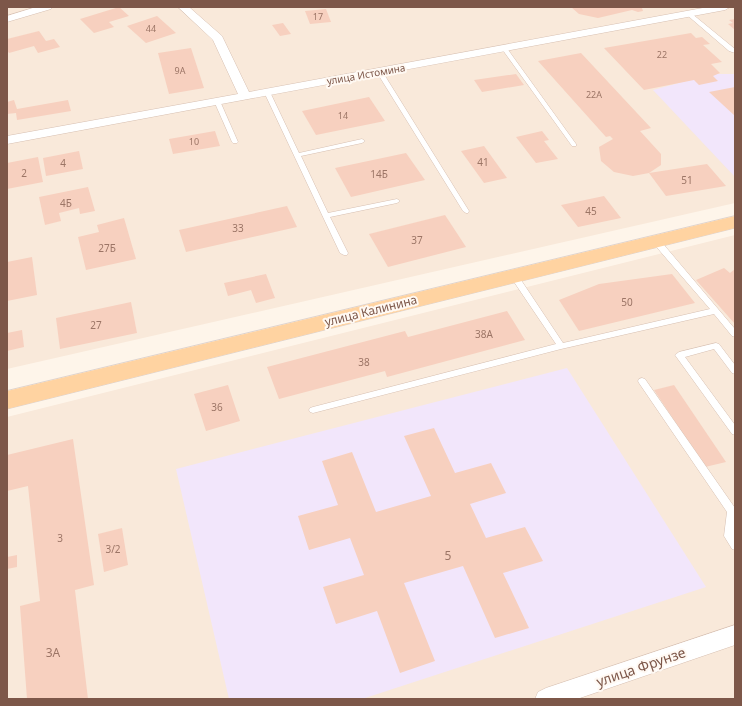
<svg xmlns="http://www.w3.org/2000/svg" width="742" height="706" font-family="'Noto Sans',sans-serif">
	<style>
		.residential { fill: #f9e9da }
		.education { fill: #f2e6fb }
		.building { fill: #f7d0bf }
		.lines { fill: none; stroke-linecap: round; stroke-linejoin: round }
		.lane-casing { stroke: #d7c0b2; stroke-width: 1 }
		.street-casing { stroke: #d7c0b2; stroke-width: 1 }
		.primary-casing { stroke: #ddd3d0; stroke-width: 1 }
		.lane { fill: #fff; fill-rule: evenodd }
		.street { fill: #fff; fill-rule: evenodd }
		.primary { fill: #ffd3a1; fill-rule: evenodd }
		.labels { text-anchor: middle; stroke-width: 4; stroke-linejoin: round; paint-order: stroke }
		.far-number-label { font-size: 9px; fill: #9c7566 }
		.far-street-label { font-size: 10px; fill: #7d5749; stroke: #fff9f3 }
		.number-label { font-size: 10px; fill: #9c7566 }
		.street-label { font-size: 12px; fill: #7d5749; stroke: #fff9f3 }
		.near-number-label { font-size: 12px; fill: #9c7566 }
		.near-street-label { font-size: 14px; fill: #7d5749; stroke: #fff9f3 }
	</style>
	<rect width="100%" height="100%" fill="#fef5ea"/>
	<g class="residential">
		<polygon points="7,7 735,7 735,203 7,369"/>
		<polygon points="735,235 735,699 7,699 7,417"/>
	</g>
	<g class="education">
		<polygon points="712,74 735,74 735,177 653,90"/>
		<polygon points="567,368 706,587 362,699 229,699 176,469"/>
	</g>
	<g class="building">
		<polygon points="119,7 129,16 109,22 114,27 94,33 80,19"/>
		<polygon points="571,7 645,7 645,8 642,8 643,11 638,12 632,10 598,18 579,14"/>
		<polygon points="326,9 331,22 310,24 305,11"/>
		<polygon points="157,16 176,33 146,43 127,26"/>
		<polygon points="735,19 735,30 728,24 733,23 729,20"/>
		<polygon points="283,23 291,34 280,36 272,25"/>
		<polygon points="39,31 46,41 54,39 60,47 38,53 34,46 9,53 7,50 7,39"/>
		<polygon points="691,33 696,38 702,37 710,44 703,45 722,62 711,64 720,73 713,76 718,81 699,85 694,80 644,90 604,48"/>
		<polygon points="191,48 204,88 169,94 158,53"/>
		<polygon points="581,53 651,128 640,131 661,154 661,165 649,173 633,176 614,172 601,161 599,147 613,139 610,136 606,137 538,61"/>
		<polygon points="516,74 524,85 482,92 474,80"/>
		<polygon points="735,87 735,116 709,92"/>
		<polygon points="369,97 385,121 316,135 302,111"/>
		<polygon points="14,100 17,109 68,100 71,111 17,120 16,113 7,114 7,102"/>
		<polygon points="215,131 220,146 173,154 169,139"/>
		<polygon points="542,131 549,140 544,141 558,159 536,163 516,137"/>
		<polygon points="484,146 507,178 484,183 461,151"/>
		<polygon points="79,151 83,169 46,176 43,158"/>
		<polygon points="406,153 425,180 351,197 335,168"/>
		<polygon points="38,157 43,182 7,189 7,163"/>
		<polygon points="707,164 726,186 666,196 649,173"/>
		<polygon points="88,187 95,211 80,214 79,208 59,213 61,221 45,225 39,197"/>
		<polygon points="604,196 621,218 578,227 561,205"/>
		<polygon points="287,206 297,227 186,252 179,230"/>
		<polygon points="445,215 466,247 388,267 369,234"/>
		<polygon points="124,218 136,259 86,270 78,237 99,232 97,225"/>
		<polygon points="32,257 37,295 7,301 7,262"/>
		<polygon points="724,268 730,273 735,269 735,324 696,280"/>
		<polygon points="266,274 275,298 256,303 251,290 228,296 224,283"/>
		<polygon points="672,274 695,303 579,331 559,300 599,284"/>
		<polygon points="131,302 137,333 60,349 56,318"/>
		<polygon points="507,311 525,340 387,377 385,371 279,399 267,367 405,331 408,337"/>
		<polygon points="22,330 24,347 7,351 7,333"/>
		<polygon points="228,385 240,421 206,431 194,394"/>
		<polygon points="674,385 726,462 705,467 654,390"/>
		<polygon points="434,428 455,473 491,463 506,493 470,504 486,538 525,527 543,561 503,573 529,628 495,638 463,566 404,583 435,661 400,673 377,611 336,624 323,587 364,575 350,538 309,550 298,516 338,505 322,461 352,452 376,512 431,496 404,436"/>
		<polygon points="73,439 94,585 75,590 88,699 27,699 20,606 40,601 28,486 7,491 7,455"/>
		<polygon points="122,528 128,565 104,572 98,534"/>
		<polygon points="17,555 17,567 7,569 7,557"/>
	</g>
	<g class="lines">
		<defs>
			<g id="lane">
				<polygon points="687,13 691,13 735,49 735,53 729,51 687,15"/>
				<polygon points="502,47 506,47 576,144 576,146 572,146 502,49"/>
				<polygon points="379,69 382,71 469,211 468,213 466,213 463,211 376,71"/>
				<polygon points="267,90 270,92 299,153 362,139 365,141 362,143 301,156 328,213 397,199 400,201 397,203 330,217 348,253 347,255 344,255 340,253 264,92"/>
				<polygon points="217,99 220,101 238,142 237,143 233,143 232,142 214,101"/>
				<polygon points="653,239 659,239 735,329 735,337 732,336 714,314 561,349 313,413 310,412 309,410 310,408 313,407 556,344 510,276 514,274 517,274 563,343 710,309 653,243 652,241"/>
				<polygon points="716,343 719,344 735,365 735,374 732,373 714,349 685,357 735,425 735,435 732,434 675,355 679,352"/>
				<polygon points="642,378 645,379 735,508 734,535 735,538 735,550 732,549 724,536 727,512 639,383 638,381 639,379"/>
			</g>
			<g id="street">
				<polygon points="36,7 52,7 51,9 7,22 7,16"/>
				<polygon points="178,7 189,7 222,36 249,92 708,7 730,7 725,10 7,144 7,136 238,94 213,40"/>
				<polygon points="735,625 735,645 577,699 535,699 538,692 546,688"/>
			</g>
			<polygon id="primary" points="735,216 735,228 7,409 7,391"/>
		</defs>
		<use href="#lane" class="lane-casing"/>
		<use href="#street" class="street-casing"/>
		<use href="#primary" class="primary-casing"/>
		<use href="#lane" class="lane"/>
		<use href="#street" class="street"/>
		<use href="#primary" class="primary"/>
	</g>
	<g class="labels">
		<g class="far-number-label">
			<text x="318" y="20">17</text>
			<text x="151" y="32">44</text>
			<text x="662" y="58">22</text>
			<text x="180" y="74">9А</text>
			<text x="594" y="98">22А</text>
			<text x="343" y="119">14</text>
			<text x="194" y="145">10</text>
		</g>
		<g class="far-street-label">
			<text transform="translate(366 74) rotate(-10)" y="4">улица Истомина</text>
		</g>
		<g class="number-label">
			<text x="483" y="166">41</text>
			<text x="63" y="167">4</text>
			<text x="24" y="177">2</text>
			<text x="379" y="178">14Б</text>
			<text x="687" y="184">51</text>
			<text x="66" y="207">4Б</text>
			<text x="591" y="215">45</text>
			<text x="238" y="232">33</text>
			<text x="417" y="244">37</text>
			<text x="107" y="252">27Б</text>
			<text x="627" y="306">50</text>
			<text x="96" y="329">27</text>
			<text x="484" y="338">38А</text>
			<text x="364" y="366">38</text>
			<text x="217" y="411">36</text>
			<text x="60" y="542">3</text>
			<text x="113" y="553">3/2</text>
		</g>
		<g class="street-label">
			<text transform="translate(371 311) rotate(-14)" y="4">улица Калинина</text>
		</g>
		<g class="near-number-label">
			<text x="448" y="560">5</text>
			<text x="53" y="657">3А</text>
		</g>
		<g class="near-street-label">
			<text transform="translate(641 667) rotate(-19)" y="5">улица Фрунзе</text>
		</g>
	</g>
	<rect width="742" height="706" fill="none" stroke="#7d5749" stroke-width="16"/>
</svg>
